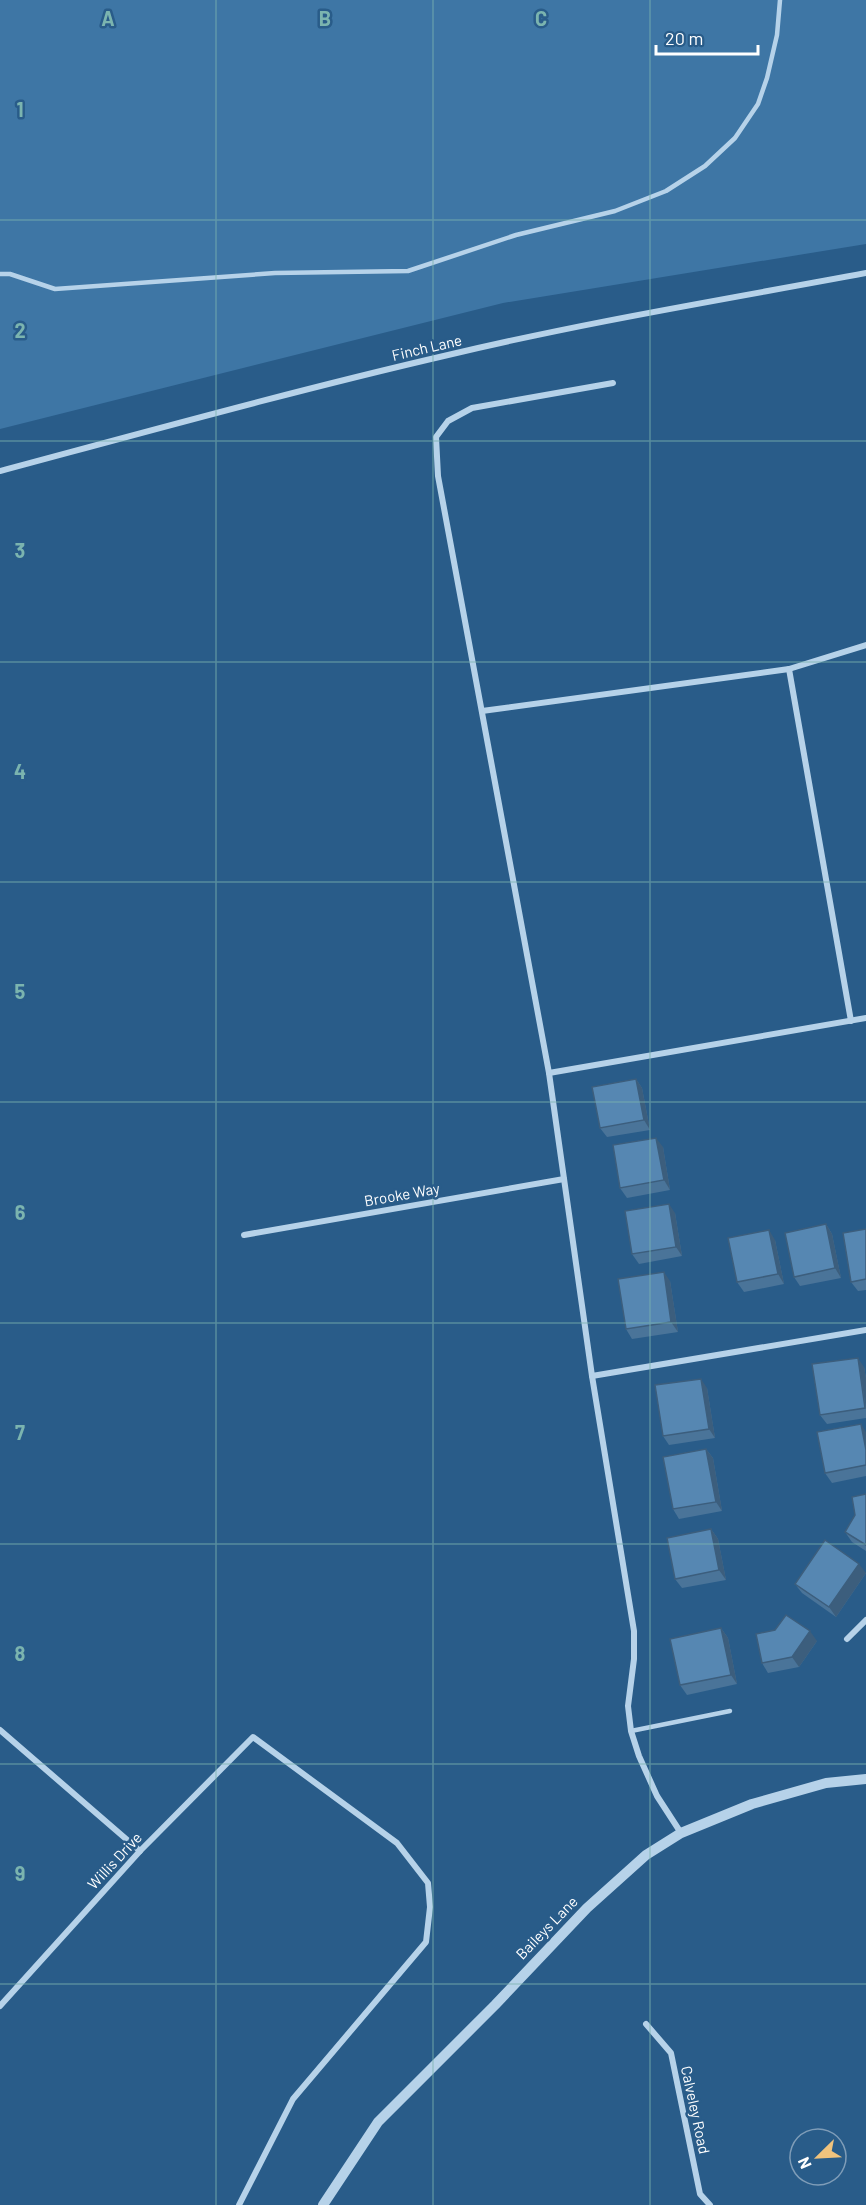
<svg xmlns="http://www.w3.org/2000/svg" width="866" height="2205" font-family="Barlow,sans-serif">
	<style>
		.green { fill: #3e76a5 }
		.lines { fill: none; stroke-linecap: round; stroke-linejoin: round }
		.service { stroke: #b6d2e9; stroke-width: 4.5 }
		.minor { stroke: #b6d2e9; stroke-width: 6 }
		.tertiary { stroke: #b6d2e9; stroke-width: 10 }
		.wall { fill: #4a7499 }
		.shaded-wall { fill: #3c5e7d }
		.building { fill: #5687b2; stroke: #3c5e7d; stroke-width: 1.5 }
		.grid { fill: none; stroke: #7bb4af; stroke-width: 1.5; stroke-opacity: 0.55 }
		.labels { text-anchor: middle; stroke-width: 5; stroke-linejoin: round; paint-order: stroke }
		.street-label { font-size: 15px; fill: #fff; stroke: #295c89 }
		.grid-label { font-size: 20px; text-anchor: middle; font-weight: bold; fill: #7bb4af; stroke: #295c89; stroke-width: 5; stroke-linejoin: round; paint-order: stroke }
	</style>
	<rect width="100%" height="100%" fill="#295c89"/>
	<polygon class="green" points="0,0 866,0 866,244 503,303 0,429"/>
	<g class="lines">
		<g class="service">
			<polyline points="0,274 10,274 55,289 275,273 408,271 516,235 615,211 666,191 705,166 735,138 758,104 767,78 777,35 780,0"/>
			<polyline points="631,1731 730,1711"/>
		</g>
		<g class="minor">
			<polyline points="613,383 472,408 448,421 436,437 438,476 549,1073 592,1376 634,1631 634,1659 628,1706 631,1731 639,1756 657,1796 681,1833"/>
			<path d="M 0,471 C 149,431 297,390 448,355 C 586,322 727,299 866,273"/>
			<polyline points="789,669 851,1021"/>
			<polyline points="482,711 789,669 866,645"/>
			<polyline points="549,1073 866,1018"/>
			<polyline points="244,1235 564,1179"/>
			<polyline points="592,1376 866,1330"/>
			<polyline points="847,1639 866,1620"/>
			<polyline points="0,1730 140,1851"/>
			<polyline points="0,2006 140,1851 253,1737 397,1843 428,1883 430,1907 426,1942 293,2099 239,2205"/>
			<polyline points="646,2024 671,2053 700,2194 710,2205"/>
		</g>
		<polyline class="tertiary" points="323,2205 378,2122 495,2005 587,1908 646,1855 681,1833 752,1804 826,1783 866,1779"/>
	</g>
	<g class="wall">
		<polygon points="636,1079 642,1088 650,1130 607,1137 600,1128"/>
		<polygon points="663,1147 670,1190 627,1198 620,1188"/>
		<polygon points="675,1213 682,1256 639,1264 632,1254"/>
		<polygon points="826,1224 832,1234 841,1278 800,1286 794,1277"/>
		<polygon points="866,1229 866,1290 858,1291 851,1282"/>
		<polygon points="775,1240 784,1284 744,1292 737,1282"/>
		<polygon points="670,1281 678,1332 632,1339 626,1329"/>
		<polygon points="864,1367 866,1378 866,1418 827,1424 820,1415"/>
		<polygon points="707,1388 715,1438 669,1445 663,1436"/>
		<polygon points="866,1432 866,1476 832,1483 825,1473"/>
		<polygon points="706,1449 713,1458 722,1511 679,1519 673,1509"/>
		<polygon points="866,1494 866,1551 852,1542 845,1532 855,1515"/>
		<polygon points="711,1529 718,1539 726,1580 682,1588 675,1579"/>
		<polygon points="866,1573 836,1617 802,1593 795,1584"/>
		<polygon points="721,1628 728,1638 737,1684 687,1695 680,1685"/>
		<polygon points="817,1641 799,1667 768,1673 762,1663"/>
	</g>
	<g class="shaded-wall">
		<polygon points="636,1079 642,1088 650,1130 644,1120"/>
		<polygon points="656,1138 663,1147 670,1190 664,1180"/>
		<polygon points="669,1204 675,1213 682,1256 676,1247"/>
		<polygon points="826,1224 832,1234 841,1278 835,1268"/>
		<polygon points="769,1230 775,1240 784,1284 778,1274"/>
		<polygon points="664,1272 670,1281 678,1332 671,1322"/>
		<polygon points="858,1358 864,1367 866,1378 866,1409"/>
		<polygon points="701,1379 707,1388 715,1438 709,1429"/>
		<polygon points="861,1424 866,1432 866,1450"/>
		<polygon points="706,1449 713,1458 722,1511 716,1502"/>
		<polygon points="711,1529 718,1539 726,1580 719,1570"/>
		<polygon points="859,1564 866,1573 836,1617 829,1607"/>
		<polygon points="721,1628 728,1638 737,1684 731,1675"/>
		<polygon points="810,1631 817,1641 799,1667 792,1657"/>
	</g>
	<g class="building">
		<polygon points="636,1079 644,1120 600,1128 592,1087"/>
		<polygon points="656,1138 664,1180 620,1188 613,1145"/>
		<polygon points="669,1204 676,1247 632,1254 625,1211"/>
		<polygon points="826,1224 835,1268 794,1277 785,1233"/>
		<polygon points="866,1229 866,1279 851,1282 843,1233"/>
		<polygon points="769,1230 778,1274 737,1282 728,1238"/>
		<polygon points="664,1272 671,1322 626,1329 618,1279"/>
		<polygon points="858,1358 865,1408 820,1415 812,1364"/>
		<polygon points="701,1379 709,1429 663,1436 655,1385"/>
		<polygon points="861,1424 866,1450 866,1465 825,1473 817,1432"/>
		<polygon points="706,1449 716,1502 673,1509 663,1457"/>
		<polygon points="866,1494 866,1545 845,1532 855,1515 852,1497"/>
		<polygon points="711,1529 719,1570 675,1579 667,1538"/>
		<polygon points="825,1540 859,1564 829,1607 795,1584"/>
		<polygon points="786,1615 810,1631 792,1657 762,1663 756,1634 775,1630"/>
		<polygon points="721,1628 731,1675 680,1685 670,1639"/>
	</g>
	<path class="grid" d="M 216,0 L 216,2205M 433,0 L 433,2205M 650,0 L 650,2205M 0,220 L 866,220M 0,441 L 866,441M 0,662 L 866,662M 0,882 L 866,882M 0,1102 L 866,1102M 0,1323 L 866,1323M 0,1544 L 866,1544M 0,1764 L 866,1764M 0,1984 L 866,1984"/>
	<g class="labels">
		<g class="street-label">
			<text transform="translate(427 348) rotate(-13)" y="5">Finch Lane</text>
			<text transform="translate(402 1195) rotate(-10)" y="5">Brooke Way</text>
			<text transform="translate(115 1861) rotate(-47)" y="5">Willis Drive</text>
			<text transform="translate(547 1928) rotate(-46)" y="5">Baileys Lane</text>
			<text transform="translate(695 2110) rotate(78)" y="5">Calveley Road</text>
		</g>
	</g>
	<g class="grid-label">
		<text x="108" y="26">A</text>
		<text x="325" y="26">B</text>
		<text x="541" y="26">C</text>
		<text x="20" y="117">1</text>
		<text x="20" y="338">2</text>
		<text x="20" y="558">3</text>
		<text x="20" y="779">4</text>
		<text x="20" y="999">5</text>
		<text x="20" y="1220">6</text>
		<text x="20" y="1440">7</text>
		<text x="20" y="1661">8</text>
		<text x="20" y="1881">9</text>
	</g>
	<g transform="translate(818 2157) rotate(246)"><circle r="28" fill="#295c89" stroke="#7f9db8" stroke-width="1.5"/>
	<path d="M0-4.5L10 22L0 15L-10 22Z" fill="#f0c37d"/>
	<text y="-9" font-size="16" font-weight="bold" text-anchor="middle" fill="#ffffff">N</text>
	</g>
	<path d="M656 45v9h102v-9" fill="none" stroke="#ffffff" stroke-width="3"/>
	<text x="665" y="45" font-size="18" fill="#ffffff" stroke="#295c89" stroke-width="4.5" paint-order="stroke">20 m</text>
</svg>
